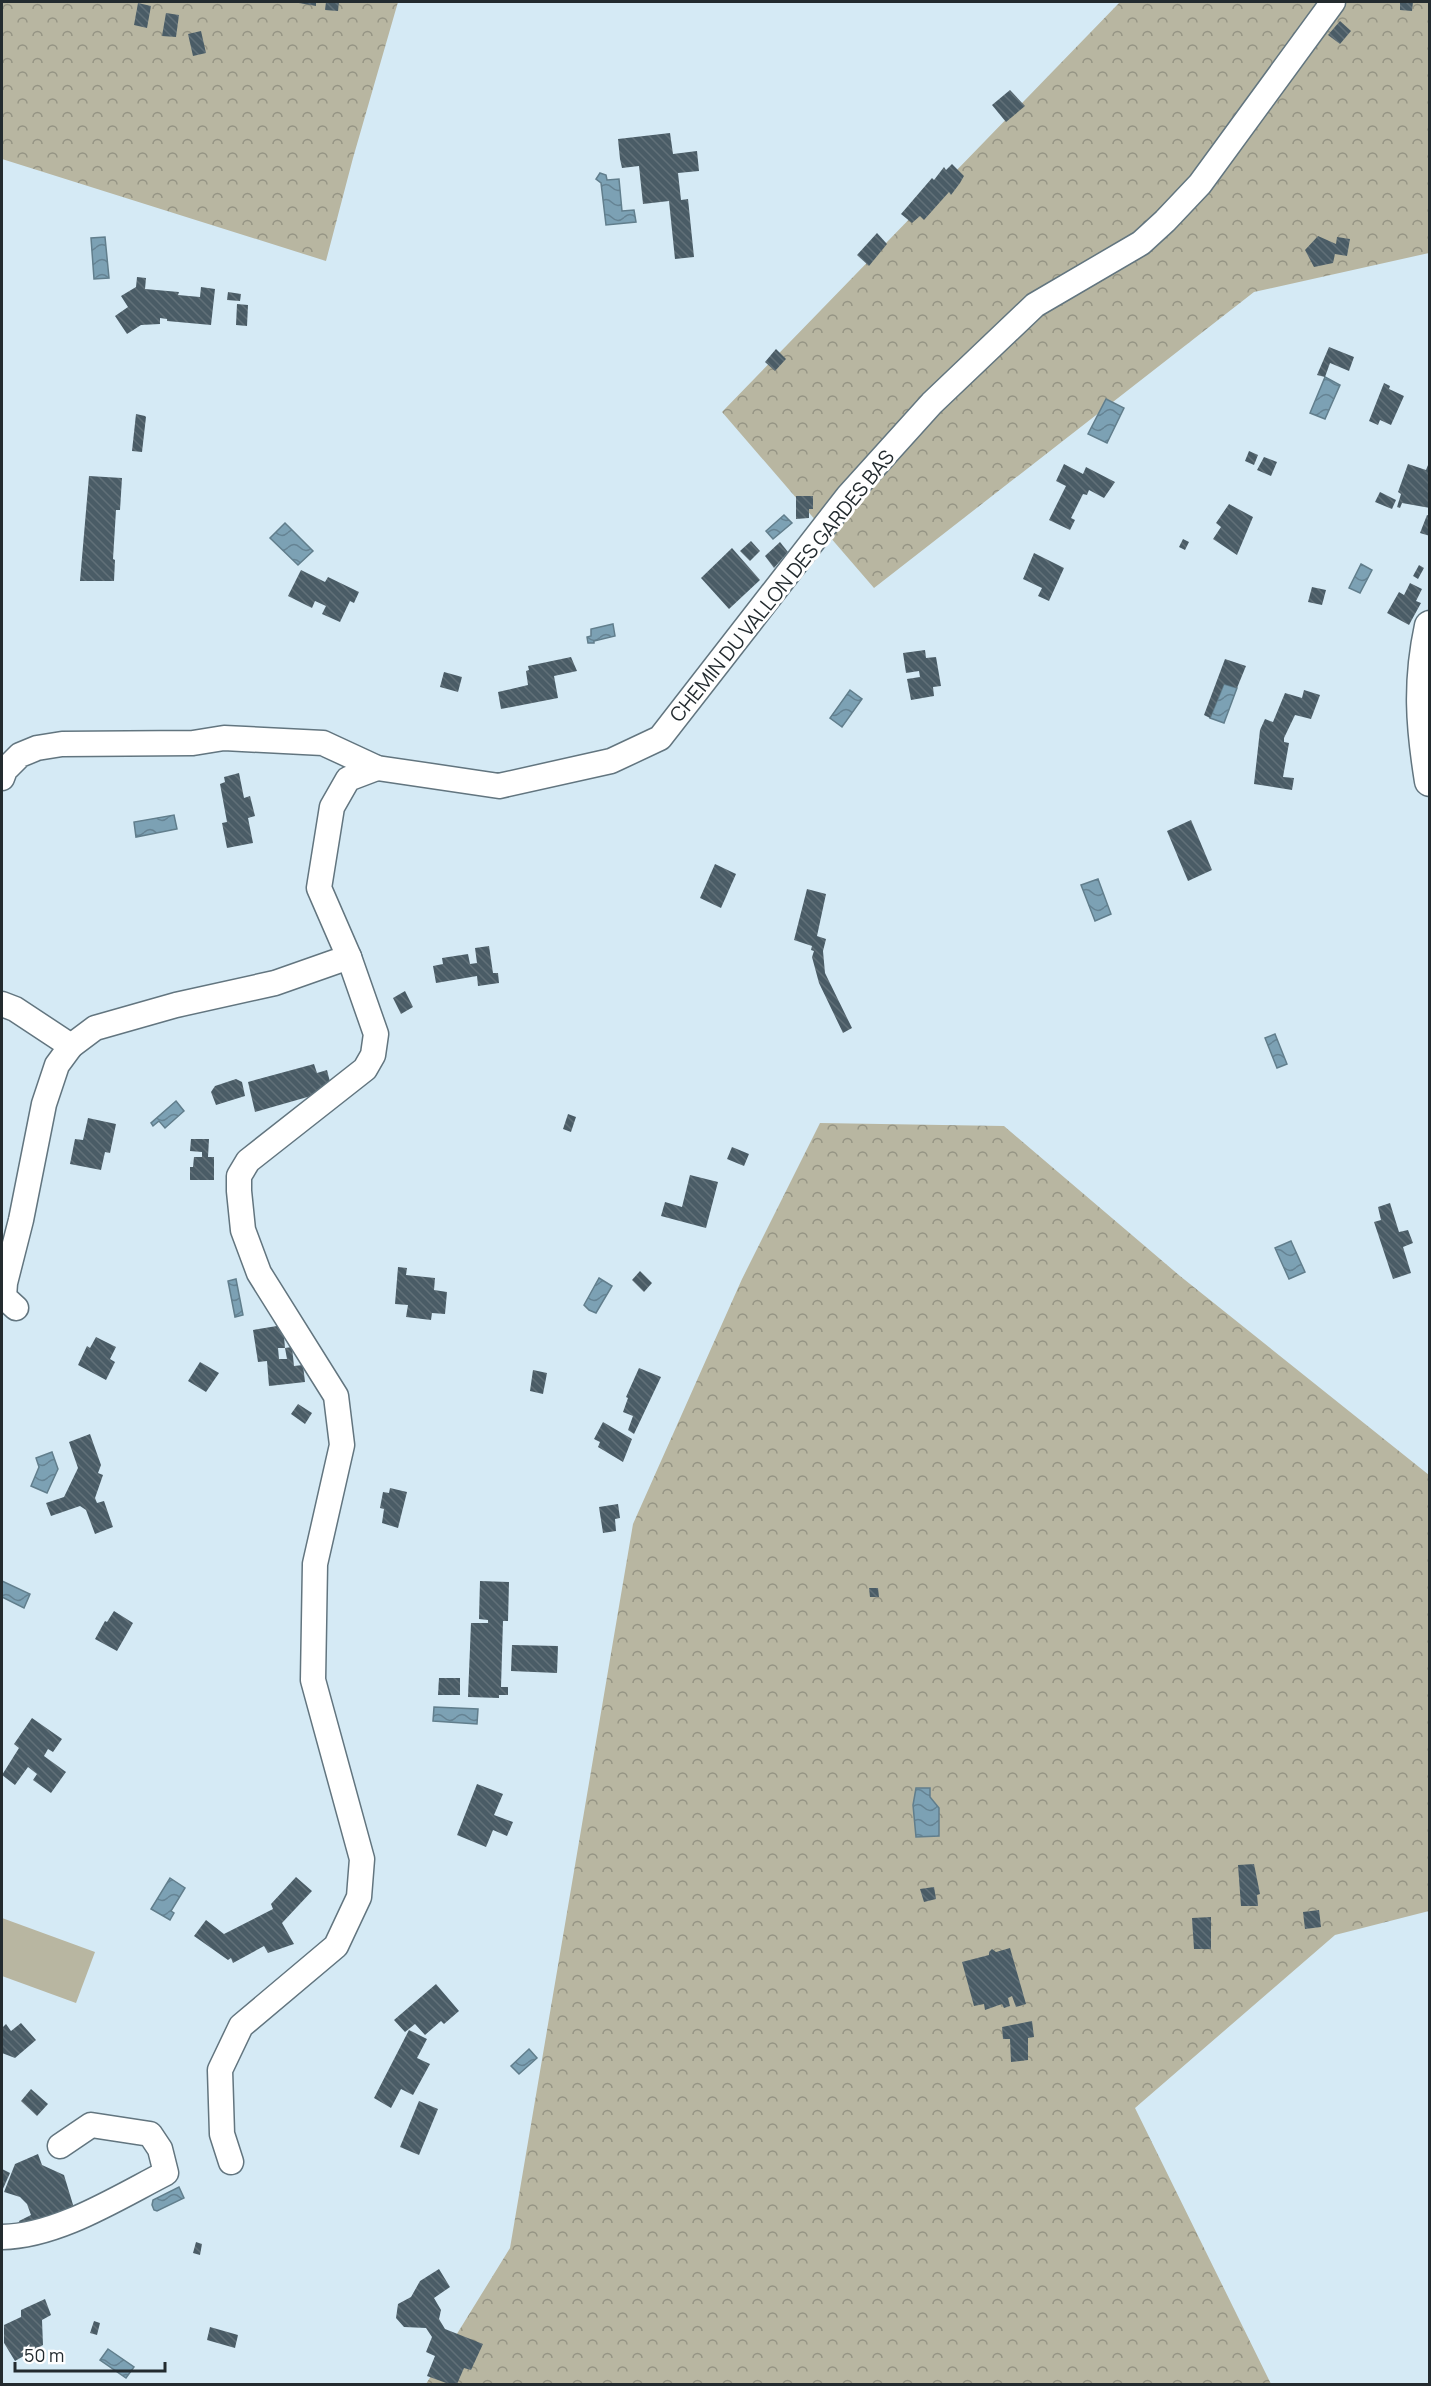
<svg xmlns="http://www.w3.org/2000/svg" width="1431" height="2386" font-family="Manrope,sans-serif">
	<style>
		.forest { fill: url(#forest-crowns) }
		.pitch { fill: #b8b6a1 }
		.water { fill: url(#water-waves); stroke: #617e8c; stroke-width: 1.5 }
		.building { fill: url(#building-back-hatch) }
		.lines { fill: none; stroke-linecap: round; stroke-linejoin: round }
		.minor-casing { stroke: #62757f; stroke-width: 27 }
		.tertiary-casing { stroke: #62757f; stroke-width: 33 }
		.minor { stroke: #fff; stroke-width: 24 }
		.tertiary { stroke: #fff; stroke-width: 30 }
		.labels { text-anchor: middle; stroke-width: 6; stroke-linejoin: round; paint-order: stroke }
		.street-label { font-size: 20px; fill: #232b2f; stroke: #fff }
	</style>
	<defs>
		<pattern id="forest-crowns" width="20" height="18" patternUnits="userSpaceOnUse" patternTransform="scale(1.5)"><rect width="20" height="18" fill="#b8b6a1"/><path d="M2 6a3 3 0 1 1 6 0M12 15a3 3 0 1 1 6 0" fill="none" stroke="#959484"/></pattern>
		<pattern id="water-waves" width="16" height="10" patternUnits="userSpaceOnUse" patternTransform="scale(1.5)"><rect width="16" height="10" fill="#7ca1b4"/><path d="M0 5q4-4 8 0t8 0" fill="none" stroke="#658393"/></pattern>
		<pattern id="building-back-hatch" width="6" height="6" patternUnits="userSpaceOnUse" patternTransform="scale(1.5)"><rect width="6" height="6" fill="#4a5c66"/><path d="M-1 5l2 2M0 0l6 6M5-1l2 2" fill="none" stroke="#617078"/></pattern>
	</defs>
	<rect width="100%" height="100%" fill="#d5eaf5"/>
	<g class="forest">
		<polygon points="2,2 398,2 353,158 326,261 2,159"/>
		<polygon points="1120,2 1429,2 1429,253 1254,292 874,588 722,412"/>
		<polygon points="820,1123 1004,1126 1180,1276 1429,1475 1429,1911 1335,1935 1135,2108 1271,2384 426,2384 510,2248 633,1524 742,1279"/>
	</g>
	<polygon class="pitch" points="2,1918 95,1952 76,2003 2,1976"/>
	<g class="water">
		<polygon points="600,173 606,175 607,180 619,179 622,211 634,210 636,222 606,225 601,183 596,179"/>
		<polygon points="105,237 109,278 94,279 91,238"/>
		<polygon points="1325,377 1340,385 1325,419 1310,413"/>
		<polygon points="1106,399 1124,408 1107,443 1088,434"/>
		<polygon points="784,515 792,523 773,539 766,531"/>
		<polygon points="285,523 313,551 298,565 270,538"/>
		<polygon points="1361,564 1372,570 1360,593 1349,588"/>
		<polygon points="613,624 615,636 594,641 594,643 588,643 587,637 591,636 591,629"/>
		<polygon points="1224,684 1237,688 1224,723 1210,718"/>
		<polygon points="850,690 862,699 842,727 830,718"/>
		<polygon points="174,815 177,829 136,837 134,822"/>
		<polygon points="1098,879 1111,914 1095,921 1081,885"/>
		<polygon points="1275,1034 1287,1064 1277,1068 1265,1038"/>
		<polygon points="176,1101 184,1111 165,1128 159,1121 153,1126 151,1123"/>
		<polygon points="1291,1241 1305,1272 1289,1279 1275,1248"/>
		<polygon points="599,1278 612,1286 596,1313 589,1310 584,1305"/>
		<polygon points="236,1279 243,1315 235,1317 228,1281"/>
		<polygon points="52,1452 58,1469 47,1493 31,1486 39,1467 36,1458"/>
		<polygon points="2,1581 30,1594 24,1608 2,1597"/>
		<polygon points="434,1707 478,1709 477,1724 433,1721"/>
		<polygon points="916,1788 930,1788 930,1797 939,1808 939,1836 916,1837 913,1805"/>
		<polygon points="170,1878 185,1888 171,1911 174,1913 170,1920 151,1909"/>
		<polygon points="529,2049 537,2058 519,2074 511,2066"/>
		<polygon points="179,2187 184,2198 157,2211 154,2210 152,2205 153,2200"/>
		<polygon points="108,2349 134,2367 126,2378 100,2360"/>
	</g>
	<g class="building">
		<polygon points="293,2 316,2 316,6"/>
		<polygon points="326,2 339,2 338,11 325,10"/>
		<polygon points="1400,2 1413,2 1412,11 1400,10"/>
		<polygon points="138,3 151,6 147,28 134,25"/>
		<polygon points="166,13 179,15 176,37 162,36"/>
		<polygon points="1340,21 1351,31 1340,44 1328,35"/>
		<polygon points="201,31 206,53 193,56 188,34"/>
		<polygon points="1010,90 1025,106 1006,122 992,105"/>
		<polygon points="670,133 673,154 697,151 699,171 678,173 681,200 688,199 694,257 675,259 669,201 643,204 639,166 622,168 620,159 618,139"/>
		<polygon points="952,164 964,176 960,183 951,195 949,192 924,220 920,216 912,223 901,214 932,178 934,180 944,167 946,170"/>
		<polygon points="877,233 887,244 869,266 857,255"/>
		<polygon points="1318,236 1336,244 1337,237 1350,239 1347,256 1335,254 1333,263 1314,267 1305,250"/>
		<polygon points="137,277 146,278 145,289 179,292 178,295 200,297 201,287 215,289 211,325 167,321 167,319 160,318 160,324 141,325 127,334 115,316 128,307 121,296 136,287"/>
		<polygon points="228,292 241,294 240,301 227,300"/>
		<polygon points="237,304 248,305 247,326 236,325"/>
		<polygon points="1329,347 1354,357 1349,371 1330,363 1325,377 1317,375"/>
		<polygon points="776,349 786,359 775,371 765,362"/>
		<polygon points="1384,383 1390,386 1389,389 1404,396 1391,425 1380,420 1378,425 1369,421"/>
		<polygon points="136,414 145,416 146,417 142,452 132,451"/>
		<polygon points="1249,451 1258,455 1254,465 1245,461"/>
		<polygon points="1264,457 1277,462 1271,476 1257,470"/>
		<polygon points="1430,460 1430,508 1402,503 1400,508 1397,507 1401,494 1398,492 1408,464 1426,470"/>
		<polygon points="1064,464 1083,474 1086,467 1115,482 1104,498 1089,490 1087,495 1083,494 1071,518 1075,520 1070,530 1049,520 1066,486 1056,481"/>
		<polygon points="89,476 122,478 120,510 116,510 113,559 115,560 114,581 80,581"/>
		<polygon points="1380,492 1396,500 1392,509 1375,502"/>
		<polygon points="796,496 813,496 813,509 809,509 809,518 796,519"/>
		<polygon points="1229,504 1253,517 1237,555 1213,539 1221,527 1216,523"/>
		<polygon points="1427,515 1430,516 1430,536 1420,533"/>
		<polygon points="1183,539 1189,542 1185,550 1179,547"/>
		<polygon points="751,541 760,551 750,561 740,551"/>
		<polygon points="780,542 788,552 774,568 765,556"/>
		<polygon points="732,548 760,580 729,609 701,578"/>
		<polygon points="1034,553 1064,568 1049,601 1038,596 1042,588 1023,579"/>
		<polygon points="1419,565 1424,568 1418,579 1413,576"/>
		<polygon points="301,570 325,582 328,577 359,592 354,603 350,601 340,622 322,614 326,606 315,601 312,608 288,596"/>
		<polygon points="1410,583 1422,589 1416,601 1421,603 1409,625 1387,613 1399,592 1404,595"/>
		<polygon points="1312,587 1326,590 1322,605 1308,602"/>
		<polygon points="925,650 926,658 936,657 941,686 933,687 934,696 911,700 907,679 920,677 919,671 906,673 903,653"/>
		<polygon points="571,657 577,671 554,676 558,698 501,709 498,692 528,685 526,671 529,670 528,666"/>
		<polygon points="1225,659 1246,666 1237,688 1224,684 1210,718 1204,715"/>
		<polygon points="444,672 462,677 458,692 440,687"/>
		<polygon points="1304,690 1320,695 1311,719 1295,715 1284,738 1284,742 1289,743 1283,777 1294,778 1292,790 1254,784 1260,730 1265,719 1273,722 1285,693 1302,698"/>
		<polygon points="239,773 244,798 250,796 255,816 248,818 253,843 227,848 222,823 227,822 220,784 225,782 224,777"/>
		<polygon points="1191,820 1212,870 1188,881 1167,831"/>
		<polygon points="715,864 736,874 721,908 700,898"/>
		<polygon points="807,889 826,894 817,936 826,939 823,951 825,973 852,1028 843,1033 819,983 812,957 814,951 811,950 812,946 794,940"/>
		<polygon points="489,946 493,973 498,973 499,983 478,986 477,976 436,983 433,966 443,964 442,958 468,954 470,964 477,963 475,948"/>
		<polygon points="405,991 413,1007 401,1014 393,998"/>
		<polygon points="314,1064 317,1073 327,1070 332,1090 255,1112 248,1082"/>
		<polygon points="236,1079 242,1082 245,1096 216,1105 211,1092 215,1086"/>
		<polygon points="568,1114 576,1117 571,1132 563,1129"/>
		<polygon points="88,1118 116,1124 110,1153 105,1152 101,1170 70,1164 75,1139 83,1140"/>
		<polygon points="191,1139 209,1139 208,1157 214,1157 214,1180 190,1180 190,1167 193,1167 194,1157 202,1157 202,1152 190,1151"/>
		<polygon points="732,1147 749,1154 744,1166 727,1159"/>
		<polygon points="690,1175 718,1182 706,1228 661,1216 665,1202 682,1207"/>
		<polygon points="1390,1203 1399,1232 1408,1230 1413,1243 1403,1247 1411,1273 1393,1279 1374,1222 1381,1220 1378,1207"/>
		<polygon points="398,1267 407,1268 406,1275 435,1278 434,1290 447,1292 445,1314 432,1313 431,1320 406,1317 408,1305 395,1304"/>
		<polygon points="640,1271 652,1283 644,1292 632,1280"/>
		<polygon points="283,1325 285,1348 278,1348 279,1359 287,1359 285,1348 292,1347 294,1366 303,1365 305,1382 269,1386 267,1361 258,1362 253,1330"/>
		<polygon points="96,1337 116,1347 110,1359 115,1362 106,1380 78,1365 87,1346 90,1348"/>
		<polygon points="200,1362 219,1373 206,1392 188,1381"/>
		<polygon points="639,1368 661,1377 634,1434 628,1430 633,1416 623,1412 628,1398 626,1397"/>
		<polygon points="533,1370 547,1373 543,1394 530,1391"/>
		<polygon points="298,1404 312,1413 305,1424 291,1414"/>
		<polygon points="603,1422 632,1439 623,1462 598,1447 600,1442 594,1439"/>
		<polygon points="90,1434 101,1465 98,1473 103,1475 95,1498 97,1503 104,1501 113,1527 95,1534 86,1510 80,1506 51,1516 46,1503 64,1497 78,1468 69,1442"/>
		<polygon points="390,1488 407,1492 398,1528 382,1523 384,1509 380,1508 383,1492 389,1493"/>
		<polygon points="618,1504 620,1518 615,1519 616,1531 603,1533 599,1507"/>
		<polygon points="480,1581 509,1582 508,1621 503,1621 501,1687 508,1687 508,1695 499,1695 499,1698 468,1697 471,1623 488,1623 488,1620 479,1619"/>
		<polygon points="869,1588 878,1588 879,1597 870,1597"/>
		<polygon points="114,1611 133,1623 117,1651 95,1639 105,1621 107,1622"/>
		<polygon points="512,1645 558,1646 557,1673 511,1671"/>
		<polygon points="439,1678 460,1678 460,1695 438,1695"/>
		<polygon points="32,1718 62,1739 53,1752 48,1749 44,1756 66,1772 51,1793 33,1780 37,1774 28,1767 15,1785 2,1775 19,1748 14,1744"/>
		<polygon points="477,1784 503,1794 494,1815 513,1822 507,1836 493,1830 486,1847 457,1835"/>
		<polygon points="1254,1864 1260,1894 1257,1895 1258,1906 1241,1906 1238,1865"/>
		<polygon points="296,1877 312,1891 282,1923 294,1944 268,1953 264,1946 233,1963 231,1958 228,1960 194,1936 206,1920 224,1934 273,1909 271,1904"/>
		<polygon points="934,1887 936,1899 924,1902 920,1889"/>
		<polygon points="1319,1910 1321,1927 1305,1929 1303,1912"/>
		<polygon points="1211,1917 1211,1949 1194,1949 1192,1918"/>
		<polygon points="1010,1948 1026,2004 1016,2007 1012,1996 1008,1998 1010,2006 1004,2008 1002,2004 985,2010 984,2004 974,2006 962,1962 989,1955 989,1952 992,1949 996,1952"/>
		<polygon points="436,1984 459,2011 444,2024 441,2021 425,2035 415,2024 405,2032 394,2020"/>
		<polygon points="1032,2021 1034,2037 1028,2038 1028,2060 1011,2062 1010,2039 1003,2039 1002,2027"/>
		<polygon points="21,2023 36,2040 15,2058 2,2053 2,2028 6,2024 11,2031"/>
		<polygon points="409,2030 427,2039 417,2058 430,2064 413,2095 401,2089 391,2108 374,2098"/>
		<polygon points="31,2089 48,2104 37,2116 21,2101"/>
		<polygon points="419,2101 438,2109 419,2155 400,2147"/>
		<polygon points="38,2154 42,2165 64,2175 74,2208 22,2229 19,2221 31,2215 27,2204 20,2197 4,2192 15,2164"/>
		<polygon points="2,2169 10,2173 2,2191"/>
		<polygon points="196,2242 202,2244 200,2255 193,2253"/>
		<polygon points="439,2269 450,2287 434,2298 441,2310 439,2319 445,2329 483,2344 471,2370 464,2368 457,2384 449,2384 427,2376 435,2356 426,2352 432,2337 426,2328 404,2327 396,2318 398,2304 411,2297 420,2281"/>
		<polygon points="45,2299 51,2315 42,2320 43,2345 15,2361 4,2343 4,2325 21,2317 21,2310"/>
		<polygon points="94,2321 100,2323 97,2335 90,2333"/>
		<polygon points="210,2327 238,2335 235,2348 207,2340"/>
	</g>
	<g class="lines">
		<defs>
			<g id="minor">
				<polyline points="2,778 5,770 20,755 37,748 62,744 193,743 224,738 323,743 377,768 499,786 611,761 660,738 848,496 932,403 1035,305 1141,243 1165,221 1200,184 1333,2"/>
				<polyline points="2,1004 15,1009 71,1046"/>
				<polyline points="16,1308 4,1297 5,1283 21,1220 44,1104 57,1065 71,1046 95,1028 176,1005 275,983 349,957 319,888 332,807 348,779 377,768"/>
				<polyline points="231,2162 222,2134 220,2070 241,2026 336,1946 359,1897 362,1859 313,1680 315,1564 342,1445 336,1396 259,1273 243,1230 239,1191 239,1176 248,1161 365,1069 373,1055 376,1034 349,957"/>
				<path d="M 2,2237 C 58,2236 117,2198 166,2173 L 160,2149 L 150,2134 L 91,2125 L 60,2146"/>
			</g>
			<path id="tertiary" d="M 1430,626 C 1418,682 1421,725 1430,781"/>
		</defs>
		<use href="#minor" class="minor-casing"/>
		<use href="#tertiary" class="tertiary-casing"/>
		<use href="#minor" class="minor"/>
		<use href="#tertiary" class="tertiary"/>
	</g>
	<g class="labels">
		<g class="street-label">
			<text transform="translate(782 586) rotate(-51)" y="7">CHEMIN DU VALLON DES GARDES BAS</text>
		</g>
	</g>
	<rect width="1431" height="2386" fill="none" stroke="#232b2f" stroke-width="6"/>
	<path d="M15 2362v9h150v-9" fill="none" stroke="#232b2f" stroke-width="3"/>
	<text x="24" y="2362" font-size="18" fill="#232b2f" stroke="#ffffff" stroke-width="4.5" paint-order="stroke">50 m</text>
</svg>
